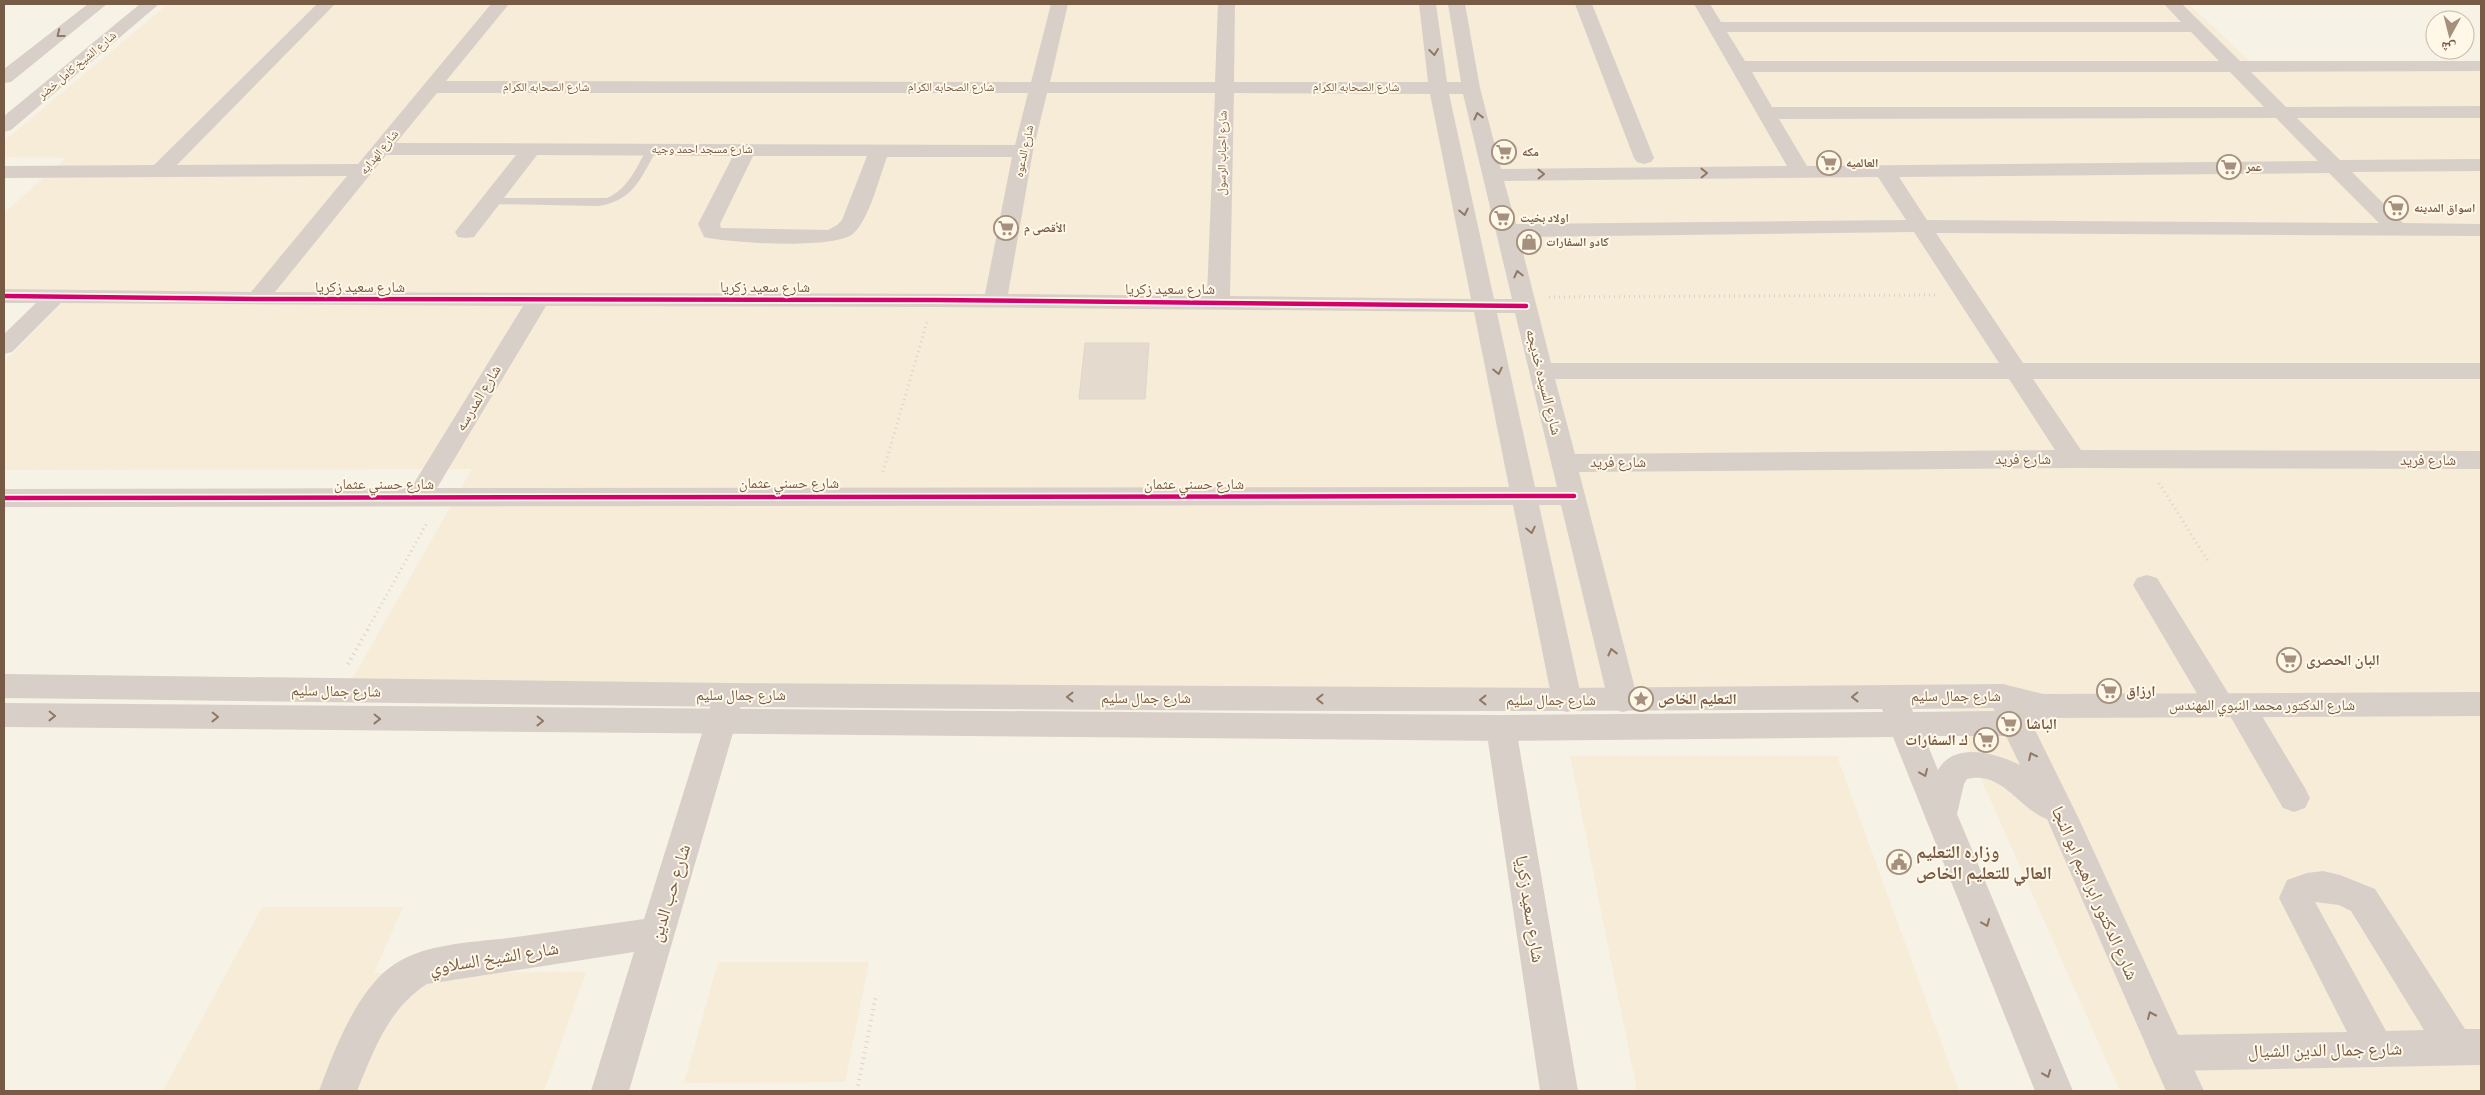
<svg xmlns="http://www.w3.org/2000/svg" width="2485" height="1095" font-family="'Source Sans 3','Noto Naskh Arabic',sans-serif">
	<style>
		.residential { fill: #f7ecd8 }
		.building { fill: #e4dace; stroke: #e0d5c8 }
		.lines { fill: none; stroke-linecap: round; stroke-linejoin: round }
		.path-far1 { stroke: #dad2cb; stroke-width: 3; stroke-dasharray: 1 4; stroke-linecap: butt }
		.path { stroke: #dad2cb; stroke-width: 4; stroke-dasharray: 1 4.5; stroke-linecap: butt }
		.lane { fill: #d8d0c8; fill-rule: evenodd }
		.street { fill: #d8d0c8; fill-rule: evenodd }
		.secondary { fill: #d8d0c8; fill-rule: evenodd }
		.cycleway-casing { stroke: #fff8e8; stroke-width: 8 }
		.cycleway { stroke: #d6006c; stroke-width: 4.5 }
		.oneway { stroke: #8f7866 }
		.labels { text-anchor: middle; stroke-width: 4; stroke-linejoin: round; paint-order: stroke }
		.far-street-label { font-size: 12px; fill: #775b45; stroke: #fff8e8 }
		.far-poi-label { font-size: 12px; font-weight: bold; fill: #775b45; stroke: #fff8e8; text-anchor: start }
		.street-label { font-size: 15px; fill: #775b45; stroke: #fff8e8 }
		.poi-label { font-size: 15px; font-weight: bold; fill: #775b45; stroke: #fff8e8; text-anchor: start }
		.near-poi-label { font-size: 18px; font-weight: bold; fill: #775b45; stroke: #fff8e8; text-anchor: start }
		.near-street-label { font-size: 18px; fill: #775b45; stroke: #fff8e8 }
	</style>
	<rect width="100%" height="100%" fill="#f7f2e6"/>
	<g class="residential">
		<polygon points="168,4 2189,4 2251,62 2481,62 2481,1091 2120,1091 1945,698 346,690 472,469 4,470 4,362 72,293 4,292 4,213 66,158 4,157 4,141"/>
		<polygon points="1570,756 1837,756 1959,1091 1637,1091"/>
		<polygon points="262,907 403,907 374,973 586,972 544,1091 163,1091"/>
		<polygon points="718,962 869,962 845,1082 684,1083"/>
	</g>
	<polygon class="building" points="1085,343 1149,343 1145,399 1079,399"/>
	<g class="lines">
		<g class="path-far1">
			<polyline points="1549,297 1937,295"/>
			<polyline points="883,472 927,322"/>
			<polyline points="2159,483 2208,561"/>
			<polyline points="367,630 428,521"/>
		</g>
		<g class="path">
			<polyline points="348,664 368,629"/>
			<polyline points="857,1091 876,995"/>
		</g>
		<path class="lane" d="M 652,146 L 657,149 C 641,178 634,200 599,206 L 489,204 L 484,201 L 489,198 L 607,198 C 628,189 636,168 647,149 Z"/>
		<g class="street">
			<path d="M 317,4 L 335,4 L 177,165 L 358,164 L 491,4 L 509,4 L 446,81 L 1031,82 L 1051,4 L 1068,4 L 1050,82 L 1215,82 L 1218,4 L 1235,4 L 1234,82 L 1428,82 L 1419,4 L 1436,4 L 1447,82 L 1461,82 L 1448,4 L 1465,4 L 1480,88 L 1501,169 L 1787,166 L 1694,4 L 1710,4 L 1721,22 L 2181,22 L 2164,4 L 2182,4 L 2240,61 L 2481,61 L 2481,71 L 2251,72 L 2286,107 L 2481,106 L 2481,118 L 2297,118 L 2340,160 L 2481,159 L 2481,171 L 2352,172 L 2403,223 L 2481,224 L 2481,236 L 1936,233 L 2023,363 L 2481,363 L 2481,379 L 2033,379 L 2081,450 L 2481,451 L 2481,469 L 2074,468 L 1579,472 L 1638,700 L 1634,709 L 1623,712 L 1612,709 L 1608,700 L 1561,505 L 1539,505 L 1582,700 L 1578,709 L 1567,712 L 1556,709 L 1552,700 L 1513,505 L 4,507 L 4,489 L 411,488 L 523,306 L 61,303 L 12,352 L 4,354 L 4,334 L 36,303 L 4,303 L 4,289 L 251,292 L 347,176 L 4,178 L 4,166 L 154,165 ZM 1727,32 L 2191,32 L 2219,61 L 1745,61 ZM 1752,72 L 2230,72 L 2264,107 L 1772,107 ZM 437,93 L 1028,93 L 1015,145 L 396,143 ZM 1047,93 L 1215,93 L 1207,296 L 1008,294 L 1033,151 ZM 1234,93 L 1430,94 L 1471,299 L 1230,296 ZM 1449,94 L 1463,94 L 1512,299 L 1494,299 ZM 2276,118 L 2318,161 L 1807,166 L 1779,119 ZM 386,155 L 516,155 L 455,232 L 458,237 L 466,238 L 474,237 L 537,155 L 733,156 L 698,224 L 704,237 C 729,243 837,250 854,233 C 870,217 879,178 887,157 L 1012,157 L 985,294 L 275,292 ZM 753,156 L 867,156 L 842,220 L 837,225 L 828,230 L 721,228 L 720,224 ZM 2329,173 L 2379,223 L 1927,220 L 1899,177 ZM 1878,177 L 1906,220 L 1516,224 L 1504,181 ZM 1914,232 L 1999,363 L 1551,363 L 1519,237 ZM 546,306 L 934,307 L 1474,312 L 1509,487 L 437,488 ZM 1497,313 L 1515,313 L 1557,487 L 1535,487 ZM 1555,379 L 2009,379 L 2055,450 L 1575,454 Z"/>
			<polygon points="1575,4 1592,4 1654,158 1651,162 1644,164 1637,162 1634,158"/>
			<polygon points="2147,575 2157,578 2230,696 2239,693 2250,696 2305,788 2310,798 2305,808 2294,812 2283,808 2229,714 2220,717 2209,714 2133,585 2137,578"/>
			<path d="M 729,683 L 740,686 L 744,695 L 629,1091 L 591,1091 L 634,952 L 427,984 C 388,1009 374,1050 357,1091 L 319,1091 C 333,1053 355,995 388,969 C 421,942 475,943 516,937 C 559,931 602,925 644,919 L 714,695 L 718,686 Z"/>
			<polygon points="1501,715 1512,719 1516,728 1578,1091 1540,1091 1486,728 1490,719"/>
			<path d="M 2323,871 L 2340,875 L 2375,889 L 2465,1029 L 2481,1029 L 2481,1065 L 2168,1071 L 2155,1066 L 2149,1053 L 2155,1040 L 2168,1035 L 2347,1032 L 2279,898 L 2287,880 L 2307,873 ZM 2315,902 L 2339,905 L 2351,911 L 2424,1030 L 2386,1031 Z"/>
		</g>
		<g class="secondary">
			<polygon points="88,4 107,4 11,82 4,83 4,69"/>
			<polygon points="140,4 159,4 11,130 4,132 4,116"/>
			<path d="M 4,674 L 729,683 L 1567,688 L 2003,684 L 2043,694 L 2481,692 L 2481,716 L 2048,718 L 2034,728 L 2078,817 L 2204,1091 L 2166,1091 L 2047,819 C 2019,809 2002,770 1967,779 L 1964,784 L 1957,814 L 2073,1091 L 2035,1091 L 1893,737 L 1501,741 L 4,727 L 4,703 L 1501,715 L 1883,712 L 1882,709 C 1256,715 630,706 4,698 ZM 1993,708 L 1995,711 L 1913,712 L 1912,709 ZM 1924,736 L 2006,736 L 2020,765 C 1996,753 1954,741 1938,770 Z"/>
		</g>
		<defs>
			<g id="cycleway">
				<polyline points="4,296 257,299 934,300 1526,306"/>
				<polyline points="4,498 1574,496"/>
			</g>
		</defs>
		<use href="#cycleway" class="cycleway-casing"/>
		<use href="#cycleway" class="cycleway"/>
	</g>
	<defs><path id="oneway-chevron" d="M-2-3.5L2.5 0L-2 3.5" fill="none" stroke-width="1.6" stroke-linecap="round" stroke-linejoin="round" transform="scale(1.25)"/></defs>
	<g class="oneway">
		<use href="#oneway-chevron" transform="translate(60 34) rotate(142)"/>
		<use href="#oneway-chevron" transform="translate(1434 52) rotate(83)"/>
		<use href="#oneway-chevron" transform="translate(1478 116) rotate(-104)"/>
		<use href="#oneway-chevron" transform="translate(1704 173) rotate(-1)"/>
		<use href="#oneway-chevron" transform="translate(1541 174) rotate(-1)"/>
		<use href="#oneway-chevron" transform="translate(1464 212) rotate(78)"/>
		<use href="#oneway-chevron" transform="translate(1518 274) rotate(-103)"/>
		<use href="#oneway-chevron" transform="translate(1498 371) rotate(78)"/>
		<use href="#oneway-chevron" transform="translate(1531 530) rotate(78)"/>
		<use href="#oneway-chevron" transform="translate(1612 652) rotate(-104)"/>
		<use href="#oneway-chevron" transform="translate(1070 697) rotate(-180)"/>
		<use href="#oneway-chevron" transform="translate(1855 697) rotate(179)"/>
		<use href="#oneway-chevron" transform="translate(1320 699) rotate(-180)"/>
		<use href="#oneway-chevron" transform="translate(1483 700) rotate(-180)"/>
		<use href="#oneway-chevron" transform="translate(52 716) rotate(1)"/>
		<use href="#oneway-chevron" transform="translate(215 717) rotate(1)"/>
		<use href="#oneway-chevron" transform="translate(377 719) rotate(1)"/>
		<use href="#oneway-chevron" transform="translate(540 721) rotate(1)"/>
		<use href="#oneway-chevron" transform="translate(2032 756) rotate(-116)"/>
		<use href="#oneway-chevron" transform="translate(1924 773) rotate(67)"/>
		<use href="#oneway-chevron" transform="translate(1986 923) rotate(68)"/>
		<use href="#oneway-chevron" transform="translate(2151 1015) rotate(-114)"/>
		<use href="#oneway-chevron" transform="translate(2047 1074) rotate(68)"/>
	</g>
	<defs>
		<symbol id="supermarket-ring" viewBox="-11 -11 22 22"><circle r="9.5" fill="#fff8e8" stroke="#a4907d" stroke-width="1.5"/><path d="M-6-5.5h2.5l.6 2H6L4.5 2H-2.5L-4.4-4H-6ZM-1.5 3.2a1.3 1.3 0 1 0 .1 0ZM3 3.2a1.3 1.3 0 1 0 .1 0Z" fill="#a4907d"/></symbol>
		<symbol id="shop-ring" viewBox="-11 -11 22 22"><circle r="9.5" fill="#fff8e8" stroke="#a4907d" stroke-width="1.5"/><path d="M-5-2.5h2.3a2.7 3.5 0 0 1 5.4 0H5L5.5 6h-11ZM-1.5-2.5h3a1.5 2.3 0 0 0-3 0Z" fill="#a4907d"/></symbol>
		<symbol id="sight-ring" viewBox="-11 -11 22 22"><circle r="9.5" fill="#fff8e8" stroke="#a4907d" stroke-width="1.5"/><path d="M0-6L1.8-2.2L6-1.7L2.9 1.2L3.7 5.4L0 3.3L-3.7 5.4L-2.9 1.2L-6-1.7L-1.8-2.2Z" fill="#a4907d"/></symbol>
		<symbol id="civic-ring" viewBox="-11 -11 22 22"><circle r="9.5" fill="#fff8e8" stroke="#a4907d" stroke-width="1.5"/><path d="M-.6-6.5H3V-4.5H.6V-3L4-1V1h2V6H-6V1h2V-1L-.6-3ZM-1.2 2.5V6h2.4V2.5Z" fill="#a4907d"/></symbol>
	</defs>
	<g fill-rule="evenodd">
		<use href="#supermarket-ring" x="1490" y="138" width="28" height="28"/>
		<use href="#supermarket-ring" x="1815" y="149" width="28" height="28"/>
		<use href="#supermarket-ring" x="2215" y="153" width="28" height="28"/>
		<use href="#supermarket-ring" x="2382" y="194" width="28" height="28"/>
		<use href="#supermarket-ring" x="1488" y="204" width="28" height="28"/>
		<use href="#supermarket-ring" x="992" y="214" width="28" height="28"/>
		<use href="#shop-ring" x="1515" y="228" width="28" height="28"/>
		<use href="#supermarket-ring" x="2275" y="646" width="28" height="28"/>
		<use href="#supermarket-ring" x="2095" y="677" width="28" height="28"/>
		<use href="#sight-ring" x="1627" y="685" width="28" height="28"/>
		<use href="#supermarket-ring" x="1995" y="710" width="28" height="28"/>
		<use href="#supermarket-ring" x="1972" y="726" width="28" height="28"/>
		<use href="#civic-ring" x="1885" y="848" width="28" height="28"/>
	</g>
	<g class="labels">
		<g class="far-street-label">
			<text transform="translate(77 65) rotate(-40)" y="4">شارع الشيخ كامل خضر</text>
			<text x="546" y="91">شارع الصحابه الكرام</text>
			<text x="951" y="91">شارع الصحابه الكرام</text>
			<text x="1356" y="91">شارع الصحابه الكرام</text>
			<text x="702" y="153">شارع مسجد احمد وجيه</text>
			<text transform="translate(1024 151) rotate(-78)" y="4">شارع الدعوه</text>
			<text transform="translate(379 152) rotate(-51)" y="4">شارع الهدايه</text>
			<text transform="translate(1222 153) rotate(-89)" y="4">شارع احباب الرسول</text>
		</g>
		<g class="far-poi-label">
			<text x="1522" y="156">مكه</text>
			<text x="1846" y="167">العالميه</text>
			<text x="2246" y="171">عمر</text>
			<text x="2414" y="212">اسواق المدينه</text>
			<text x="1520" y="222">اولاد بخيت</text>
			<text x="1024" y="232">الأقصى م</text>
			<text x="1546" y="246">كادو السفارات</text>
		</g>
		<g class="street-label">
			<text x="360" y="292">شارع سعيد زكريا</text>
			<text x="765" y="292">شارع سعيد زكريا</text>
			<text x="1170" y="294">شارع سعيد زكريا</text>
			<text transform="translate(1544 382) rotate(76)" y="5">شارع السيده خديجه</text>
			<text transform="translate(478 398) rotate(-59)" y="5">شارع المدرسه</text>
			<text x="2023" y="464">شارع فريد</text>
			<text x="2428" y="465">شارع فريد</text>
			<text x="1618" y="467">شارع فريد</text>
			<text x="789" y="488">شارع حسني عثمان</text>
			<text x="384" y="489">شارع حسني عثمان</text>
			<text x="1194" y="489">شارع حسني عثمان</text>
			<text transform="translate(336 691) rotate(1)" y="5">شارع جمال سليم</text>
			<text x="741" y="700">شارع جمال سليم</text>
			<text x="1956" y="701">شارع جمال سليم</text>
			<text x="1146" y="703">شارع جمال سليم</text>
			<text x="1551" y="705">شارع جمال سليم</text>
			<text x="2262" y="710">شارع الدكتور محمد النبوي المهندس</text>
		</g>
		<g class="poi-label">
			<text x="2306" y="665">البان الحصرى</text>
			<text x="2126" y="696">ارزاق</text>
			<text x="1658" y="704">التعليم الخاص</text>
			<text x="2026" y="729">الباشا</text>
			<text x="1968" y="745" text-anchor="end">ك السفارات</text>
		</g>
		<g class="near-poi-label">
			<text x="1916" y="858">وزاره التعليم<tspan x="1916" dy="21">العالي للتعليم الخاص</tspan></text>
		</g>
		<g class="near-street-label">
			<text transform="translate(670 893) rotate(-73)" y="6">شارع حب الدين</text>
			<text transform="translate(2095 893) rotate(66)" y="6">شارع الدكتور ابراهيم ابو النجا</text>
			<text transform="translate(1530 909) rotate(81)" y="6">شارع سعيد زكريا</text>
			<text transform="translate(494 958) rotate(-9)" y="6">شارع الشيخ السلاوي</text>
			<text transform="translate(2325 1050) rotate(-1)" y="6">شارع جمال الدين الشيال</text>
		</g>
	</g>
	<rect width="2485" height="1095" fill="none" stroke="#775b45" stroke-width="10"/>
	<g transform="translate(2450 35) rotate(187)"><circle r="24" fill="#fff8e8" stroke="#c9b9a7"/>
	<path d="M0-4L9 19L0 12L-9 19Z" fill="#a4907d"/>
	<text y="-8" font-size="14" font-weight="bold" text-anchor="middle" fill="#775b45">ش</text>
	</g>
</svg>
